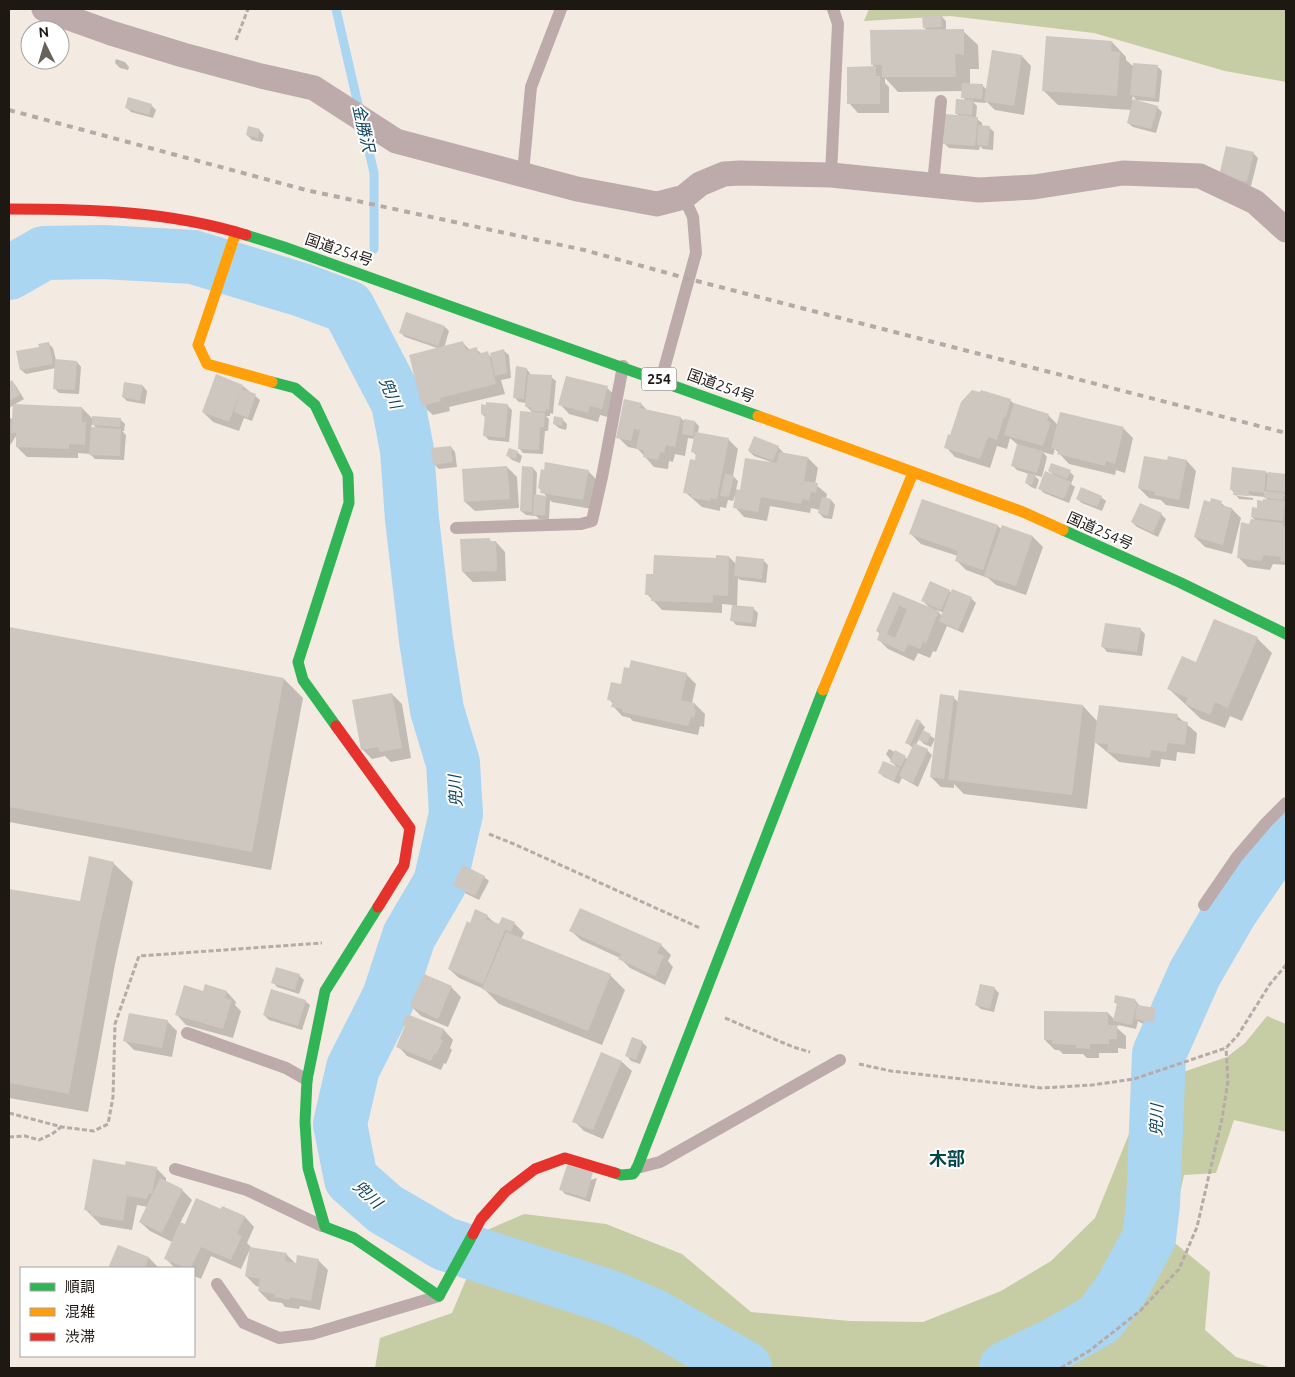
<svg xmlns="http://www.w3.org/2000/svg" width="1295" height="1377" font-family="Ubuntu,'Noto Sans JP',sans-serif">
	<style>
		.forest { fill: #c6cda4 }
		.shadow { fill: #0003; fill-rule: evenodd }
		.lines { fill: none; stroke-linecap: round; stroke-linejoin: round }
		.stream { stroke: #aad6f2; stroke-width: 9 }
		.river { stroke: #aad6f2; stroke-width: 54 }
		.building { fill: #cec7c0; fill-rule: evenodd }
		.path { stroke: #b8aaa7; stroke-width: 3; stroke-dasharray: 5 2.5; stroke-linecap: butt }
		.lane { stroke: #bdabab; stroke-width: 12 }
		.street { stroke: #bdabab; stroke-width: 25 }
		.fast { stroke: #30b455; stroke-width: 11 }
		.slow { stroke: #ff9f0a; stroke-width: 11 }
		.jam { stroke: #e5322d; stroke-width: 11 }
		.rail { stroke: #b6a9a6; stroke-width: 4; stroke-dasharray: 6 6; stroke-linecap: butt }
		.labels { text-anchor: middle; stroke-width: 4; stroke-linejoin: round; paint-order: stroke }
		.shield { fill: #fff; stroke: #625d5a; stroke-width: 1 }
		.shield-label { font-size: 14px; font-weight: bold; fill: #1e1813 }
		.street-label { font-size: 15px; fill: #1e1813; stroke: #fff }
		.water-label { font-size: 16px; font-style: italic; fill: #0e435f; stroke: #fff }
		.quarter-label { font-size: 18px; font-weight: bold; fill: #024649; stroke: #fff }
	</style>
	<rect width="100%" height="100%" fill="#f3eae1"/>
	<g class="forest">
		<polygon points="869,9 1286,9 1286,82 1225,71 1094,33 950,16 864,21"/>
		<polygon points="1267,1016 1286,1024 1286,1132 1234,1120 1216,1173 1184,1175 1170,1239 1210,1272 1205,1330 1236,1357 1272,1368 375,1368 380,1338 452,1313 487,1230 524,1214 606,1224 682,1254 751,1312 850,1321 923,1322 1001,1291 1051,1261 1095,1218 1131,1129 1145,1085 1227,1057 1245,1043"/>
	</g>
	<g class="shadow">
		<polygon points="941,16 946,21 946,31 963,31 978,45 979,69 970,69 970,85 983,86 987,90 1022,56 1031,66 1024,115 995,110 986,101 986,103 973,102 977,106 976,118 982,123 982,127 989,127 994,132 993,150 983,149 980,146 979,150 949,148 944,143 959,116 956,113 966,101 963,97 963,91 898,92 885,78 885,83 889,87 889,113 858,113 849,103 875,68 872,64 927,31 924,27"/>
		<polygon points="1112,42 1126,57 1126,60 1134,67 1157,66 1162,71 1159,102 1136,100 1133,96 1132,100 1157,107 1162,112 1156,133 1133,127 1128,123 1131,110 1058,105 1043,90"/>
		<polygon points="116,59 125,62 129,67 128,70 120,68 115,63"/>
		<polygon points="151,105 156,110 153,118 131,112 127,108"/>
		<polygon points="259,130 264,135 262,142 252,140 247,135"/>
		<polygon points="1253,153 1258,158 1251,186 1225,180"/>
		<polygon points="445,327 449,331 444,348 463,343 470,350 476,349 482,354 487,353 492,358 504,351 509,355 511,378 501,380 505,394 449,407 450,411 433,415 423,406 440,349 405,337 400,332"/>
		<polygon points="48,343 53,348 56,360 77,362 81,367 79,394 59,393 55,389 56,368 26,374 21,370 40,348"/>
		<polygon points="527,369 531,375 551,377 556,381 553,414 550,413 550,416 546,416 549,419 548,431 545,431 543,454 523,453 519,448 533,413 526,406 526,403 519,402 514,397"/>
		<polygon points="12,381 16,386 24,399 9,408 9,383"/>
		<polygon points="143,386 147,391 145,404 127,401 123,397"/>
		<polygon points="243,386 260,400 252,421 244,418 239,431 213,422 203,412"/>
		<polygon points="607,388 617,397 611,418 600,415 598,422 569,414 560,404"/>
		<polygon points="982,391 1011,401 1015,405 1048,415 1058,425 1124,429 1133,438 1125,473 1116,470 1115,475 1069,464 1055,449 1053,455 1043,452 1047,457 1042,477 1034,475 1039,480 1036,489 1031,487 1026,483 1029,474 1017,470 1013,466 1018,445 1010,438 1007,449 997,446 990,468 955,457 946,447"/>
		<polygon points="641,404 648,411 681,418 685,422 695,422 699,426 698,433 728,439 738,449 733,476 738,481 736,490 741,491 771,462 754,456 749,451 778,447 783,452 782,454 808,458 818,468 815,484 827,494 826,499 831,500 835,505 832,519 824,518 819,513 820,510 811,508 810,513 770,506 767,521 744,517 735,507 737,495 735,495 733,501 728,500 726,508 720,507 720,511 702,507 685,492 696,461 697,456 693,452 695,439 688,438 685,456 675,454 673,462 669,461 668,469 654,467 638,449 628,447 618,437"/>
		<polygon points="507,405 512,410 509,442 489,440 485,436 486,418 482,414"/>
		<path d="M 82,408 L 93,419 L 120,419 L 125,424 L 124,431 L 122,431 L 126,435 L 124,460 L 95,459 L 90,454 L 78,453 L 78,458 L 27,457 L 17,447 L 18,433 L 9,447 L 9,417 L 13,420 ZM 92,423 L 97,429 L 91,429 Z"/>
		<polygon points="562,419 567,424 566,430 559,428 554,424"/>
		<polygon points="451,447 455,452 457,467 439,469 434,464"/>
		<polygon points="517,452 522,456 520,463 512,460 508,456"/>
		<polygon points="1168,461 1187,461 1196,471 1189,509 1166,505 1161,500 1149,498 1139,488"/>
		<polygon points="507,467 517,477 519,508 475,511 465,502"/>
		<polygon points="533,468 537,473 536,496 547,497 539,488 588,471 598,481 592,509 552,502 550,500 549,519 539,519 536,516 526,515 521,511"/>
		<polygon points="1049,471 1070,472 1074,476 1071,484 1075,487 1069,503 1044,493 1039,488 1055,476"/>
		<polygon points="1266,472 1269,475 1269,473 1286,475 1286,495 1284,495 1286,497 1286,565 1273,564 1270,570 1248,567 1238,557 1249,525 1256,521 1252,517 1258,509 1268,501 1265,497 1235,494 1238,496 1253,498 1253,500 1239,499 1231,489"/>
		<polygon points="1101,497 1106,501 1102,511 1082,503 1077,499"/>
		<polygon points="1221,503 1226,507 1232,509 1241,518 1232,554 1205,547 1195,537 1211,504"/>
		<polygon points="1161,514 1166,519 1158,537 1137,527 1132,522"/>
		<polygon points="998,526 1002,530 1003,527 1033,537 1043,547 1026,595 996,585 988,578 966,570 956,560 958,556 921,544 911,534"/>
		<polygon points="489,539 492,542 496,542 505,552 506,581 473,582 463,572"/>
		<polygon points="729,557 737,565 763,560 768,565 766,583 740,580 738,578 737,607 753,608 758,613 756,627 736,625 732,620 733,605 722,604 722,613 662,610 647,594 654,575"/>
		<path d="M 949,591 L 952,593 L 971,598 L 976,603 L 963,633 L 947,626 L 936,652 L 933,651 L 930,658 L 918,653 L 914,661 L 888,649 L 878,639 L 880,634 L 877,631 L 893,593 L 930,608 L 923,601 ZM 937,610 L 944,613 L 942,616 Z"/>
		<polygon points="9,628 284,679 303,698 271,870 9,822"/>
		<polygon points="1140,629 1145,634 1142,656 1107,652 1103,647"/>
		<polygon points="1257,638 1272,653 1242,721 1230,716 1225,728 1201,719 1169,689 1196,663"/>
		<polygon points="686,674 696,684 692,703 695,704 705,714 704,727 700,726 698,735 633,721 630,718 622,716 613,706 613,704 609,699 622,686"/>
		<polygon points="960,692 1083,706 1098,722 1177,716 1197,733 1195,754 1177,752 1176,761 1161,759 1160,767 1119,762 1095,742 1087,809 964,794 954,784 954,788 941,787 931,777 953,697 959,703"/>
		<polygon points="392,694 402,704 411,758 391,762 385,756 372,759 362,749"/>
		<polygon points="920,722 925,727 923,731 935,739 931,747 924,744 919,739 916,745 927,750 932,755 918,787 902,778 899,784 884,777 879,773 897,768 886,754 889,749 908,759 913,748 906,742"/>
		<polygon points="113,863 133,882 115,964 88,1112 9,1098 9,890 81,903"/>
		<polygon points="484,877 489,881 479,900 459,890 454,885"/>
		<polygon points="487,916 496,924 514,923 524,933 521,939 610,975 625,990 602,1045 499,1004 484,989 459,978 449,969 470,924"/>
		<polygon points="571,931 661,945 671,955 668,961 673,967 665,985 630,968 620,958 581,940"/>
		<polygon points="299,975 304,980 299,994 277,987 273,982"/>
		<polygon points="451,987 461,997 448,1027 421,1016 411,1006"/>
		<polygon points="994,988 999,993 994,1012 981,1009 976,1005"/>
		<polygon points="203,992 227,992 236,1002 235,1005 241,1011 233,1038 186,1025 177,1015"/>
		<polygon points="1135,1000 1140,1006 1155,1009 1160,1014 1157,1027 1141,1023 1138,1021 1136,1029 1118,1025 1117,1028 1126,1036 1126,1049 1118,1048 1118,1053 1099,1053 1099,1058 1087,1058 1083,1054 1063,1054 1059,1050 1055,1050 1045,1040 1108,1013 1115,1020 1118,1005 1115,1002"/>
		<polygon points="305,1001 310,1005 302,1030 269,1020 264,1015"/>
		<polygon points="408,1015 444,1030 453,1040 450,1048 452,1050 446,1064 444,1063 441,1070 407,1056 398,1046 406,1026"/>
		<polygon points="167,1021 177,1031 172,1057 134,1050 124,1040"/>
		<polygon points="642,1042 647,1047 640,1064 631,1061 627,1056"/>
		<polygon points="602,1054 622,1062 632,1071 603,1139 584,1131 574,1121"/>
		<polygon points="126,1166 156,1168 166,1178 166,1182 182,1190 192,1200 180,1223 186,1226 222,1211 223,1207 245,1217 254,1227 247,1243 251,1247 250,1248 286,1254 297,1265 318,1260 328,1270 320,1310 300,1306 299,1309 285,1307 282,1303 269,1301 259,1291 260,1287 256,1286 246,1276 250,1249 241,1269 211,1256 201,1279 194,1276 194,1268 175,1268 165,1258 172,1242 150,1231 140,1222 148,1207 137,1205 132,1230 101,1225 85,1209"/>
		<polygon points="597,1178 590,1202 565,1194 561,1189"/>
		<polygon points="118,1246 149,1258 159,1268 109,1268"/>
	</g>
	<g class="lines">
		<g class="stream">
			<polyline points="336,9 360,113"/>
			<polyline points="363,126 374,173 374,249"/>
			<polyline points="372,352 372,308"/>
		</g>
		<g class="river">
			<polyline points="9,273 44,253 103,252 193,257 302,290 348,307 398,403 407,450 412,519 426,640 437,710 453,763 456,814 440,883 409,936 389,997 353,1068 340,1124 351,1179 385,1209 445,1244 610,1297 652,1315 745,1368"/>
			<polyline points="1006,1368 1054,1345 1100,1319 1122,1288 1149,1238 1153,1205 1159,1054 1195,973 1231,911 1274,848 1286,840"/>
		</g>
	</g>
	<g class="building">
		<polygon points="941,15 942,27 923,28 922,16"/>
		<polygon points="964,29 964,55 955,54 956,77 882,77 882,65 871,65 870,30"/>
		<polygon points="1046,36 1112,41 1111,51 1120,52 1117,96 1042,91"/>
		<polygon points="992,50 1022,55 1014,106 984,101"/>
		<polygon points="1133,63 1158,65 1155,98 1130,95"/>
		<polygon points="876,66 876,76 880,76 880,104 847,104 847,67"/>
		<polygon points="962,83 983,84 982,99 961,98"/>
		<polygon points="128,97 152,104 149,115 125,108"/>
		<polygon points="956,99 973,100 972,115 955,114"/>
		<polygon points="1133,99 1158,106 1151,129 1127,123"/>
		<polygon points="945,114 978,117 975,146 943,144"/>
		<polygon points="978,125 990,126 988,146 977,145"/>
		<polygon points="248,126 260,129 258,138 246,135"/>
		<polygon points="1226,146 1254,152 1247,182 1219,176"/>
		<polygon points="406,312 445,326 438,346 399,333"/>
		<polygon points="463,341 466,350 477,347 478,354 488,351 496,384 440,398 441,401 422,406 409,355"/>
		<polygon points="49,342 53,364 20,370 16,351 39,347 38,344"/>
		<polygon points="504,349 507,373 495,376 490,353"/>
		<polygon points="55,359 77,361 75,390 53,389"/>
		<polygon points="516,366 527,368 524,399 513,398"/>
		<polygon points="216,374 243,385 242,389 256,394 248,418 234,412 241,391 229,422 202,412"/>
		<polygon points="528,374 552,375 549,410 546,409 546,412 531,411 531,407 525,407"/>
		<polygon points="566,376 608,386 602,409 590,406 588,413 558,405"/>
		<polygon points="12,380 20,395 9,401 9,382"/>
		<polygon points="124,382 143,385 140,401 122,397"/>
		<polygon points="972,390 980,392 981,390 1011,399 1006,417 1004,417 997,440 988,437 980,459 944,448 948,434 950,435 961,402"/>
		<polygon points="624,399 642,403 640,408 681,417 675,447 666,445 664,453 660,452 658,460 643,457 644,450 636,449 640,430 634,429 631,441 616,438"/>
		<polygon points="486,402 508,404 505,438 483,436 485,414 481,414 481,404 486,405"/>
		<polygon points="1014,403 1049,414 1047,421 1051,422 1043,446 1004,435"/>
		<polygon points="13,404 82,407 82,422 86,422 85,445 69,444 69,449 16,447 16,433 11,433"/>
		<polygon points="520,411 545,413 544,427 540,427 539,450 518,449"/>
		<polygon points="1060,412 1124,427 1115,464 1106,461 1105,466 1057,454 1059,450 1051,448"/>
		<polygon points="92,416 121,418 120,427 92,425"/>
		<polygon points="554,416 563,418 562,426 553,424"/>
		<polygon points="684,419 695,421 693,436 682,434"/>
		<polygon points="91,427 121,429 120,456 89,455"/>
		<polygon points="695,432 729,438 717,499 711,498 710,501 691,498 691,494 683,493 690,459 695,460 696,453 691,452"/>
		<polygon points="754,436 779,446 773,461 748,451"/>
		<polygon points="1017,444 1043,451 1037,473 1011,466"/>
		<polygon points="451,446 453,462 433,465 431,448"/>
		<polygon points="509,448 518,451 516,459 506,456"/>
		<polygon points="779,452 808,457 804,481 818,483 816,493 811,492 809,501 802,499 801,504 761,497 758,512 733,508 736,489 740,490 745,458 777,463"/>
		<polygon points="1144,456 1167,460 1168,456 1187,460 1179,500 1154,495 1155,492 1138,488"/>
		<polygon points="545,462 589,470 583,500 540,493 541,489 538,488 541,469 544,470"/>
		<polygon points="1051,463 1071,470 1067,479 1048,471"/>
		<polygon points="507,466 510,499 464,502 462,469"/>
		<polygon points="522,466 533,467 532,512 520,511"/>
		<polygon points="1232,467 1266,471 1264,493 1249,491 1249,496 1233,495 1234,490 1230,490"/>
		<polygon points="1045,471 1071,482 1064,499 1038,489"/>
		<polygon points="1268,472 1286,474 1285,492 1266,490"/>
		<polygon points="725,473 734,476 729,497 720,496"/>
		<polygon points="1028,473 1035,475 1032,485 1025,483"/>
		<polygon points="1081,487 1102,496 1097,507 1076,499"/>
		<polygon points="1264,491 1284,493 1283,500 1264,498"/>
		<polygon points="534,494 546,496 545,515 533,515"/>
		<polygon points="822,497 831,499 828,516 818,513"/>
		<polygon points="1211,498 1222,501 1221,505 1232,508 1223,545 1194,537 1204,500 1210,502"/>
		<polygon points="922,499 998,525 983,570 955,561 958,551 909,534"/>
		<polygon points="1263,499 1285,501 1283,521 1251,517 1252,507 1257,508 1257,500 1263,501"/>
		<polygon points="1140,503 1162,513 1153,533 1131,522"/>
		<polygon points="1251,519 1283,523 1283,526 1286,526 1286,562 1280,561 1281,557 1264,555 1261,561 1237,558 1241,522 1249,524"/>
		<polygon points="1002,525 1033,536 1016,586 984,576"/>
		<polygon points="490,538 490,541 496,541 497,571 462,572 460,539"/>
		<polygon points="654,555 716,558 716,555 729,556 728,596 713,595 713,603 651,601 651,595 645,595 646,574 653,574"/>
		<polygon points="736,556 764,559 762,579 734,576"/>
		<polygon points="930,581 950,590 941,610 921,601"/>
		<polygon points="952,589 972,597 958,630 939,621"/>
		<path d="M 893,592 L 939,611 L 926,643 L 923,642 L 920,649 L 908,644 L 904,652 L 877,640 L 880,632 L 876,631 ZM 899,606 L 907,609 L 895,638 L 887,634 Z"/>
		<polygon points="732,605 754,607 752,623 730,621"/>
		<polygon points="1214,619 1258,637 1228,708 1215,702 1210,715 1185,704 1188,698 1167,689 1182,656 1196,662"/>
		<polygon points="1105,623 1141,628 1137,652 1101,647"/>
		<polygon points="9,627 284,678 252,852 9,807"/>
		<polygon points="631,660 687,673 681,700 695,703 694,709 696,710 694,718 691,717 688,726 622,712 622,709 611,707 613,701 607,700 611,682 621,684 624,667 629,668"/>
		<polygon points="959,690 1083,705 1072,795 948,780"/>
		<polygon points="392,693 402,748 380,752 378,747 361,750 352,700"/>
		<polygon points="940,694 954,696 944,779 930,777"/>
		<polygon points="1099,705 1178,714 1177,720 1188,722 1185,745 1168,743 1166,752 1151,750 1150,758 1107,752 1108,744 1094,743"/>
		<polygon points="916,719 921,721 910,745 905,743"/>
		<polygon points="923,730 931,734 927,743 918,740"/>
		<polygon points="914,743 928,749 913,783 899,776"/>
		<polygon points="895,750 906,756 901,767 890,762"/>
		<polygon points="883,761 900,768 894,781 878,773"/>
		<polygon points="89,856 114,862 96,944 69,1094 9,1083 9,889 80,901"/>
		<polygon points="463,865 485,876 475,896 453,885"/>
		<polygon points="580,908 662,944 657,953 664,956 655,976 618,959 621,954 569,931"/>
		<polygon points="475,909 488,915 486,919 499,924 502,917 515,922 511,932 505,930 483,984 448,969 467,921 470,923"/>
		<polygon points="506,932 611,974 588,1031 482,989"/>
		<polygon points="276,967 300,974 295,990 271,983"/>
		<polygon points="424,974 452,986 438,1019 410,1006"/>
		<polygon points="205,984 227,991 225,998 232,1000 223,1029 175,1015 184,985 203,991"/>
		<polygon points="980,984 995,987 990,1009 975,1005"/>
		<polygon points="271,989 306,1000 298,1026 263,1015"/>
		<polygon points="1115,995 1135,999 1135,1003 1137,1003 1132,1025 1113,1021 1117,1003 1114,1003"/>
		<polygon points="1137,1005 1156,1008 1153,1023 1135,1019"/>
		<polygon points="1044,1011 1108,1012 1108,1025 1117,1025 1117,1039 1109,1039 1109,1044 1090,1044 1090,1049 1076,1048 1076,1045 1052,1044 1052,1040 1044,1040"/>
		<polygon points="129,1013 168,1020 162,1048 123,1041"/>
		<polygon points="407,1014 444,1029 440,1039 443,1040 436,1055 434,1054 431,1061 396,1047 405,1026 402,1025"/>
		<polygon points="632,1037 643,1041 636,1060 625,1056"/>
		<polygon points="601,1052 622,1061 593,1130 572,1122"/>
		<polygon points="93,1159 125,1165 126,1161 157,1167 152,1194 149,1193 147,1199 127,1196 123,1221 90,1215 91,1211 84,1210"/>
		<polygon points="567,1165 593,1172 586,1198 559,1190"/>
		<polygon points="160,1178 183,1189 162,1233 139,1222"/>
		<polygon points="196,1198 221,1209 222,1206 245,1216 237,1234 242,1236 231,1260 201,1247 191,1268 186,1268 164,1259 180,1222 185,1224"/>
		<polygon points="118,1245 149,1257 145,1268 108,1268"/>
		<polygon points="250,1247 287,1253 285,1261 296,1263 297,1255 319,1259 311,1301 290,1297 290,1300 274,1297 275,1294 258,1291 260,1279 245,1276"/>
	</g>
	<g class="lines">
		<g class="path">
			<polyline points="236,40 248,9"/>
			<polyline points="489,834 514,844 700,928"/>
			<polyline points="725,1018 793,1047 810,1052"/>
			<polyline points="859,1064 891,1071 1042,1088 1092,1085 1134,1079 1226,1048 1238,1035 1270,984 1286,965"/>
			<polyline points="9,1113 62,1127 94,1131 108,1124 113,1097 115,1024 139,956 322,943"/>
			<polyline points="9,1137 25,1136 39,1140 52,1134 61,1127"/>
			<polyline points="1061,1368 1089,1351 1140,1311 1179,1269 1197,1227 1222,1119 1228,1081 1226,1048"/>
		</g>
		<g class="lane">
			<polyline points="523,173 531,87 561,9"/>
			<polyline points="831,175 838,24 833,9"/>
			<polyline points="933,184 941,101"/>
			<polyline points="661,380 696,253 693,217 684,197"/>
			<polyline points="456,528 581,524 592,521 602,477 623,366"/>
			<polyline points="1204,905 1237,857 1266,823 1286,803"/>
			<polyline points="187,1033 286,1068 307,1080"/>
			<polyline points="637,1168 660,1162 840,1060"/>
			<polyline points="175,1169 247,1190 322,1226"/>
			<polyline points="217,1284 244,1323 279,1338 312,1334 439,1296"/>
		</g>
		<polyline class="street" points="44,9 111,33 183,55 261,76 314,88 396,141 577,189 657,204 684,197 700,184 724,174 740,173 831,175 979,190 1034,187 1123,173 1200,176 1255,202 1286,230"/>
		<g class="fast">
			<polyline points="246,235 284,247 758,416"/>
			<polyline points="272,382 295,388 315,405 348,475 349,503 298,662 303,680 336,726"/>
			<polyline points="1063,530 1179,582 1286,634"/>
			<polyline points="378,907 325,991 307,1080 305,1122 308,1168 325,1227 354,1238 439,1296 473,1234"/>
			<polyline points="615,1173 621,1175 633,1174 637,1168 823,690"/>
		</g>
		<g class="slow">
			<polyline points="236,232 198,345 207,364 272,382"/>
			<polyline points="758,416 1023,512 1063,530"/>
			<polyline points="823,690 913,473"/>
		</g>
		<g class="jam">
			<path d="M 9,209 C 89,209 169,211 246,235"/>
			<polyline points="336,726 410,828 404,865 378,907"/>
			<polyline points="473,1234 481,1219 505,1192 535,1169 565,1158 615,1173"/>
		</g>
		<polyline class="rail" points="9,110 306,190 584,250 689,279 1286,433"/>
	</g>
	<g class="labels">
		<rect class="shield" x="641.5" y="367.5" width="35" height="23" rx="4"/>
		<g class="shield-label">
			<text x="659" y="384">254</text>
		</g>
		<g class="street-label">
			<text transform="translate(339 250) rotate(19)" y="5">国道254号</text>
			<text transform="translate(721 386) rotate(20)" y="5">国道254号</text>
			<text transform="translate(1100 531) rotate(24)" y="5">国道254号</text>
		</g>
		<g class="water-label">
			<text transform="translate(364 128) rotate(77)" y="6">金勝沢</text>
			<text transform="translate(391 393) rotate(67)" y="6">兜川</text>
			<text transform="translate(455 791) rotate(-93)" y="6">兜川</text>
			<text transform="translate(1156 1120) rotate(-88)" y="6">兜川</text>
			<text transform="translate(368 1194) rotate(43)" y="6">兜川</text>
		</g>
		<g class="quarter-label">
			<text x="947" y="1165">木部</text>
		</g>
	</g>
	<rect width="1295" height="1377" fill="none" stroke="#1e1813" stroke-width="20"/>
	<rect x="20" y="1267" width="175" height="90" fill="#ffffff" stroke="#a5a3a1"/>
	<rect x="30" y="1283" width="25" height="8" fill="#30b455" stroke="#a5a3a1"/>
	<text x="65" y="1292" font-size="15" fill="#1e1813">順調</text>
	<rect x="30" y="1308" width="25" height="8" fill="#ff9f0a" stroke="#a5a3a1"/>
	<text x="65" y="1317" font-size="15" fill="#1e1813">混雑</text>
	<rect x="30" y="1333" width="25" height="8" fill="#e5322d" stroke="#a5a3a1"/>
	<text x="65" y="1342" font-size="15" fill="#1e1813">渋滞</text>
	<g transform="translate(45 45) rotate(355)"><circle r="24" fill="#ffffff" stroke="#a5a3a1"/>
	<path d="M0-4L9 19L0 12L-9 19Z" fill="#69625b"/>
	<text y="-8" font-size="14" font-weight="bold" text-anchor="middle" fill="#1e1813">N</text>
	</g>
</svg>
